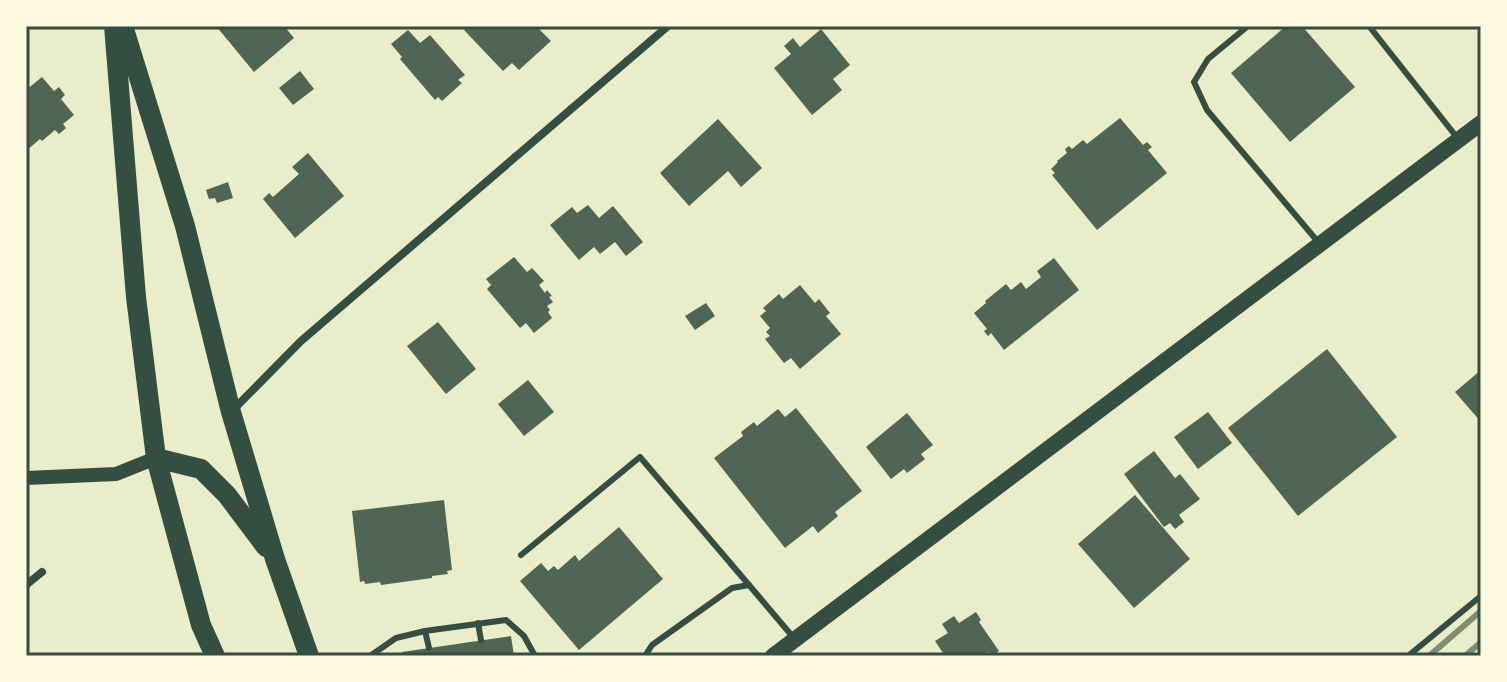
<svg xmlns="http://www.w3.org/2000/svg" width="1507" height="682" font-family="'Asap Condensed',sans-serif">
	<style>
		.building { fill: #4f6655 }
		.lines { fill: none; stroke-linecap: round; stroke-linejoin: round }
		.service { stroke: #344e41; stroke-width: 6 }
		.minor { stroke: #344e41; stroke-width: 8 }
		.tertiary { stroke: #344e41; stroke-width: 14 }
		.secondary { stroke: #344e41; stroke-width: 16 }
		.primary { stroke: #344e41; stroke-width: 20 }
		.rail { stroke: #7c8e77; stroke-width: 6 }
		.neatline { fill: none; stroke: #344e41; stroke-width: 3 }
	</style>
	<rect width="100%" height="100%" fill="#e9edc9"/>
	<g class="building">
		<polygon points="216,26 272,26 275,29 280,26 284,26 294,38 254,72"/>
		<polygon points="468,26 536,26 551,41 519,70 512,63 503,71 464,30"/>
		<polygon points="1286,26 1302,26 1355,87 1290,142 1231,73"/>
		<polygon points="821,29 850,65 833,79 842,90 812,115 774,68 791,54 784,46 793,38 800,47"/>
		<polygon points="408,30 420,43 430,35 465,75 458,80 462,83 442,101 438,97 435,100 400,59 402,57 391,44"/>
		<polygon points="300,71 314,89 293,105 279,88"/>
		<polygon points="42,77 54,91 59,87 65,95 61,99 74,115 63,124 66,128 59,134 55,130 42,141 40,139 26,151 26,90"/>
		<polygon points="1120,118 1143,145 1147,142 1152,147 1148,150 1167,173 1097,230 1052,175 1055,173 1051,169 1058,162 1057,161 1067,153 1065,149 1069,146 1072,149 1083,140 1087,144"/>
		<polygon points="718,119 762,168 741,187 728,171 689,206 660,173"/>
		<polygon points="308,153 344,196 295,238 263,199 269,193 273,197 299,174 292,167"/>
		<polygon points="228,182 233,198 217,203 215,198 209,199 206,190"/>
		<polygon points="588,205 599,218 613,206 643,242 626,256 615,242 600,254 594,247 579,260 550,225 572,207 577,213"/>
		<polygon points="514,257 527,272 532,268 544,281 539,285 545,293 547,290 552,296 549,297 553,302 547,306 550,310 548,312 552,318 534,333 526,323 520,328 487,289 491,285 486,279"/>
		<polygon points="1054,258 1079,290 1004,350 991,333 988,336 984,331 987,329 974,313 986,303 985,301 1006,284 1011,290 1021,282 1026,289 1041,277 1037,271"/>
		<polygon points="800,285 815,303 819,299 830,313 826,316 841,334 800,369 791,358 784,363 765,339 770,336 766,332 770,328 760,316 766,311 763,308 779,294 783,299"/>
		<polygon points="706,303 715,316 695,330 685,316"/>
		<polygon points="438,322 476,369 446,394 407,346"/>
		<polygon points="1327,349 1397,437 1298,516 1228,428"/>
		<polygon points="1481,370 1481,422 1455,392"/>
		<polygon points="528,380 554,412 524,436 498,404"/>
		<polygon points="796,408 862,491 835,512 838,516 818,533 813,526 785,548 714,458 743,436 741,432 754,422 757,426 778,409 785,417"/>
		<polygon points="1208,412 1232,443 1198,469 1174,437"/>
		<polygon points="907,413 933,445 921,454 925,459 907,473 904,469 891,479 866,447"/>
		<polygon points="1154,451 1175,478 1180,474 1200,499 1179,515 1184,522 1175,529 1170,523 1164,527 1124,474"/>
		<polygon points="1135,495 1190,559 1134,608 1078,544"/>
		<polygon points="444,500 452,570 447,571 448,574 432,576 432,578 381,585 380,582 365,584 364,581 360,582 352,511"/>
		<polygon points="619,527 663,579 579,650 520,581 541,563 548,571 554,566 558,570 575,555 579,561"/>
		<polygon points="976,612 981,620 979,622 999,651 992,656 988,652 981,656 945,656 935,641 948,633 942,624 954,616 959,623"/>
		<polygon points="511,636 514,656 402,656 402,652"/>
	</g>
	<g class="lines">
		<g class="service">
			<polyline points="1248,26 1208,59 1194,82 1207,110 1319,243"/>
			<polyline points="1369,26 1459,140"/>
			<polyline points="521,555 640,457 749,585"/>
			<polyline points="478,623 481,640"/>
			<polyline points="425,631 506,620 524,636 535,656"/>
			<polyline points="370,656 396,638 425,631 429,648"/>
			<polyline points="645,656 652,645 732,588 749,585 793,637"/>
			<polyline points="1408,656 1481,596"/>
		</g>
		<g class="minor">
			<polyline points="232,411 301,341 668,26"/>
			<polyline points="26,585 42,572"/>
		</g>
		<polyline class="tertiary" points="26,478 116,474 156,458"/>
		<polyline class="secondary" points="773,656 1481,123"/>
		<g class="primary">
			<polyline points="114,26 136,297 156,458 201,625 215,656"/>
			<polyline points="123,26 185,226 231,412 275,559 309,656"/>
			<polyline points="156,458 201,469 227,495 266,547"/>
		</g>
		<g class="rail">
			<polyline points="1429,656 1481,611"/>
			<polyline points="1465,656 1481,642"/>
		</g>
	</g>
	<rect width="1507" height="682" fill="none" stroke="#fefae0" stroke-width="56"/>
	<rect x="28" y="28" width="1451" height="626" class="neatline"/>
</svg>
